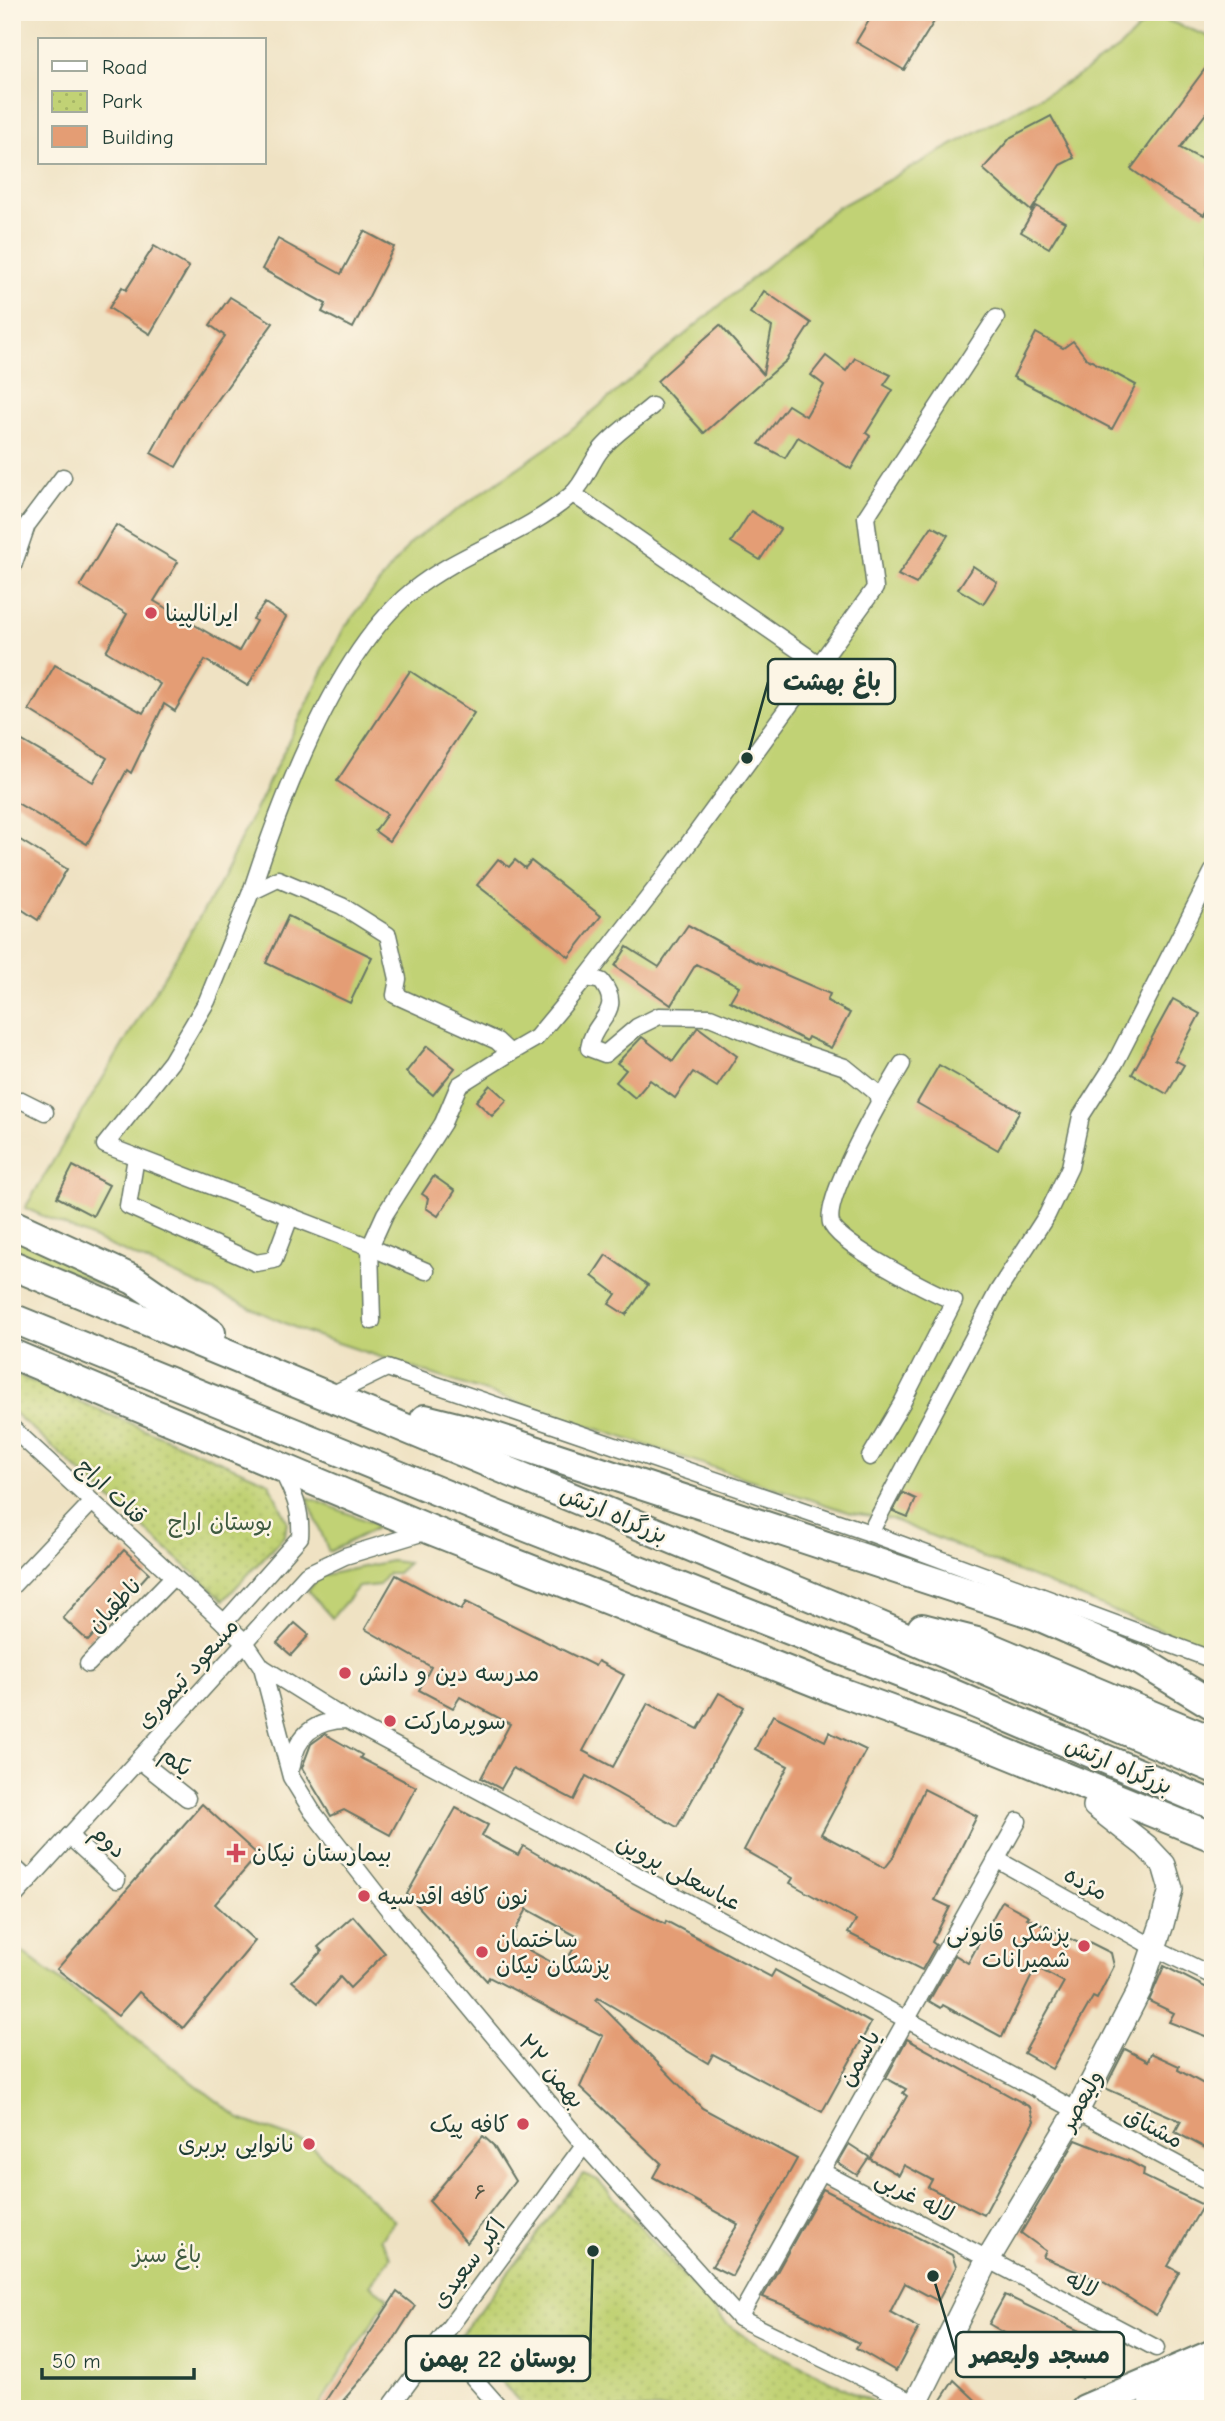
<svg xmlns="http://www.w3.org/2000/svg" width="1225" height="2421" font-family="'Comic Neue','Playpen Sans Arabic',sans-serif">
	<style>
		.park { fill: url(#park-dots); stroke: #708854; stroke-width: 2 }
		.garden { fill: #c1d275; stroke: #708854; stroke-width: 2 }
		.building { fill: #e49d74; fill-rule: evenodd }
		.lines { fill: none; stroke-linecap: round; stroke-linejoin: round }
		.minor-casing { stroke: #687766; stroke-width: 19 }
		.secondary-casing { stroke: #687766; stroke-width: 26 }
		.trunk-casing { stroke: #687766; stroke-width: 32 }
		.minor { stroke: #fff; stroke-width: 16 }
		.secondary { stroke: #fff; stroke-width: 23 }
		.trunk { stroke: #fff; stroke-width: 28 }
		.poi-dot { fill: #d1495b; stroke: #fcf5e5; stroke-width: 2.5 }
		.labels { text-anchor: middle; stroke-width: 5; stroke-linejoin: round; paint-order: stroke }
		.number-label { font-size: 19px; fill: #505544 }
		.poi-label { font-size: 23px; fill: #1f3d34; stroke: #fcf5e5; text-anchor: start }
		.street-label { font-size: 23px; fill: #1f3d34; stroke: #fcf5e5 }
		.park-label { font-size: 23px; fill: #3f5b41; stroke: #fcf5e5 }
		.leader { fill: none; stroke: #1f3d34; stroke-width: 2.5 }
		.callout-dot { fill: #1f3d34; stroke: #fcf5e5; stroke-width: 2.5 }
		.callout { fill: #fcf5e5; stroke: #1f3d34; stroke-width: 2.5 }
		.callout-label { font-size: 24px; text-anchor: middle; font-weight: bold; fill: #1f3d34 }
	</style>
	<defs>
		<pattern id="park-dots" width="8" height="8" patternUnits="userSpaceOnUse" patternTransform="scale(1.75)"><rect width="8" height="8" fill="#c1d275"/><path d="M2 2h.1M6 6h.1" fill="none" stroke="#a5b566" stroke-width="1.8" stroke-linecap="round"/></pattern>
	</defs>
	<rect width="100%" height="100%" fill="#fcf5e5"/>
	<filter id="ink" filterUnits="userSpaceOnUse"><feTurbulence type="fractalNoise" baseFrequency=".0143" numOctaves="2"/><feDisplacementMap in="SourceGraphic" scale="14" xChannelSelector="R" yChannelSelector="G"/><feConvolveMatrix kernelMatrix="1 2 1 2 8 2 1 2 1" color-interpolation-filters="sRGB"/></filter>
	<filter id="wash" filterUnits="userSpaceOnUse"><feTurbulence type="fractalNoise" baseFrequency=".00686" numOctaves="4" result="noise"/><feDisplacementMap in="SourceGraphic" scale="28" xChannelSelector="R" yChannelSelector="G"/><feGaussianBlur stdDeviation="1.57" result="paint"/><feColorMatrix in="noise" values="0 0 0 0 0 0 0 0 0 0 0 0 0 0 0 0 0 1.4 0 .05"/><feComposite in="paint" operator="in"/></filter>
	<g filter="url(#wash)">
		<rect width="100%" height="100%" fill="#efe2c3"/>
		<g class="park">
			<polygon points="12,1373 269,1482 287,1521 285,1535 224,1600 12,1411"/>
			<polygon points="583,2174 598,2180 726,2323 760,2346 887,2409 526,2409 460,2336"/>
		</g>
		<g class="garden">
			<polygon points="1153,15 1213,38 1213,1652 891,1519 851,1513 305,1332 25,1208 217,888 344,628 412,541 561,438 835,209 1077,77 1120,47"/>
			<polygon points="12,1234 92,1271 150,1306 12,1248"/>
			<polygon points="307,1497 380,1526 329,1552"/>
			<polygon points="391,1561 408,1563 397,1573 388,1573 379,1585 358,1587 332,1618 308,1591 320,1576"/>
			<polygon points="12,1944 242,2120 309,2144 395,2221 380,2239 391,2257 370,2285 388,2298 317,2409 12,2409"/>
		</g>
		<g id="blocks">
			<g class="building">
				<polygon points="874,12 940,12 904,70 856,42"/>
				<polygon points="1213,58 1213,104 1180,148 1213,165 1213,198 1204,215 1165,193 1131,169"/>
				<polygon points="1051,116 1074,158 1060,165 1031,211 983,169 1011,137"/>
				<polygon points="1036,206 1065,222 1049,248 1021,232"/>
				<polygon points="364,231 394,247 353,328 322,312 326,304 262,269 278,239 341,274"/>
				<polygon points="154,246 189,267 150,334 109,308 122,287 126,290"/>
				<polygon points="764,291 811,323 787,360 704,433 657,381 720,325 763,374 772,327 750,313"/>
				<polygon points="230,297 273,323 204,419 176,467 151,453 179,402 225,336 210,325"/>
				<polygon points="1036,333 1063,348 1073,341 1086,358 1136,385 1112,429 1013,377"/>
				<polygon points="826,356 846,371 855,358 891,375 884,385 893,390 866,433 870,436 851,469 798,437 785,458 759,444 788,405 806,416 824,385 811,375"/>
				<polygon points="751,511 780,529 760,560 731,542"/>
				<polygon points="116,525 178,562 154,601 239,651 256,621 253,619 265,603 286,617 248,686 205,660 175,711 164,704 131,773 127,770 87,844 12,800 12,735 93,782 107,758 29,710 55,665 143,713 160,684 106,651 127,614 80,586"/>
				<polygon points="932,526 948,535 916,584 898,575"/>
				<polygon points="973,566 997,582 983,604 958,589"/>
				<polygon points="410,671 474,713 389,841 375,831 387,814 337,781"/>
				<polygon points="12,835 67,869 38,920 12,903"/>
				<polygon points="498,859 509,867 515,860 525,868 531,861 601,916 569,957 477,885"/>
				<polygon points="288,916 372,957 350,1003 266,963"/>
				<polygon points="688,925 754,961 830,994 827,1001 850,1013 831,1048 808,1037 806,1041 730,1001 739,986 696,964 671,1005 615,966 627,947 659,967"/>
				<polygon points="1173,999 1200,1014 1175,1060 1184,1065 1167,1094 1132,1074"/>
				<polygon points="698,1027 737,1056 717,1087 693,1072 675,1098 650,1080 635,1098 616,1082 626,1070 617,1063 642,1037 673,1061"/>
				<polygon points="427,1046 455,1068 433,1095 406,1072"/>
				<polygon points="939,1065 1020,1111 998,1150 917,1103"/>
				<polygon points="490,1085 507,1100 492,1116 476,1101"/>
				<polygon points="73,1166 109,1185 93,1216 57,1197"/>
				<polygon points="434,1176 455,1191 438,1216 426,1208 428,1198 422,1194"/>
				<polygon points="606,1255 648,1285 626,1315 609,1304 616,1294 592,1276"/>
				<polygon points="903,1493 916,1499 908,1517 893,1511"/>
				<polygon points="124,1550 149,1573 88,1641 63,1618"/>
				<polygon points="396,1575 461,1610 466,1602 595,1666 598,1661 624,1675 583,1751 613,1767 648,1703 698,1729 719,1693 744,1707 677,1827 586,1776 574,1800 513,1768 501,1789 481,1778 510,1724 460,1697 453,1708 419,1690 431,1667 365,1629"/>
				<polygon points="295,1623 309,1635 291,1655 277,1643"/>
				<polygon points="773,1715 825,1741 829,1732 866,1750 821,1834 885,1868 892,1859 924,1789 977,1816 935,1900 950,1907 932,1942 936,1945 922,1970 848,1933 856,1920 790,1883 793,1878 744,1850 788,1766 755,1749"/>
				<polygon points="325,1734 362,1755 360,1758 416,1787 390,1835 344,1810 331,1816 302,1768 311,1744"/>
				<polygon points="202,1804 258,1855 215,1904 255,1941 183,2028 139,1992 118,2016 57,1969"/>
				<path d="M 456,1808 L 488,1825 L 482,1836 L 518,1855 L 523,1846 L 606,1894 L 665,1924 L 666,1921 L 771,1977 L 775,1970 L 871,2023 L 822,2112 L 713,2054 L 708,2063 L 598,1998 L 596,2000 L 702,2108 L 797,2159 L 732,2276 L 712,2266 L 738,2224 L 653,2177 L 661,2163 L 580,2087 L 603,2036 L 489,1977 L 487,1981 L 407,1894 ZM 527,1909 L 580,1938 L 562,1968 L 510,1940 Z"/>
				<polygon points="1002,1901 1029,1916 1027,1918 1087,1947 1089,1942 1111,1953 1114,1966 1097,1999 1093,1997 1052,2069 1024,2053 1064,1982 1036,1967 1002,2037 943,2005 941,2008 929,2001 955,1955 968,1963"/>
				<polygon points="353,1916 385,1953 350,1988 340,1977 318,2003 292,1981 322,1951 318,1947"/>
				<polygon points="1164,1966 1213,1991 1213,2039 1169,2022 1174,2013 1149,2001"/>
				<polygon points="907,2039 1030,2107 1034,2121 984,2215 928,2187 932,2180 904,2165 899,2175 870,2159 907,2096 903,2093 906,2089 886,2078"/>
				<polygon points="1125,2049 1148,2061 1151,2053 1179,2066 1178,2070 1213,2089 1213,2152 1175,2132 1181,2121 1105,2088"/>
				<polygon points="483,2136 493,2145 515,2181 467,2243 429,2201"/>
				<polygon points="1076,2140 1129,2161 1144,2169 1143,2176 1203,2205 1168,2266 1179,2272 1156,2315 1097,2278 1096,2280 1043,2257 1046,2251 1021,2233"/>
				<polygon points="849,2144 869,2157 857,2175 838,2163"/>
				<polygon points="823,2189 952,2255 956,2267 938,2301 905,2283 890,2312 919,2328 896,2371 856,2348 859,2343 786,2306 763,2297"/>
				<polygon points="397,2292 415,2306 389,2347 336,2409 320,2409"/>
				<polygon points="1005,2295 1104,2343 1082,2378 989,2324"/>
				<polygon points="954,2380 985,2409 935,2409"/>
			</g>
		</g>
	</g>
	<g filter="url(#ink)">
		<use href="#blocks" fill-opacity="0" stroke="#687766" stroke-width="2"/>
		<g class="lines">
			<defs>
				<g id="minor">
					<polyline points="573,494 820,665"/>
					<polyline points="12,569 27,525 63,477"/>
					<path d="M 251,892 C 281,800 336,653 412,591 C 460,552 524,536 571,495 C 584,484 590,464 600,451 C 613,434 636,420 652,406"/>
					<polyline points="586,978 662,880 875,588 866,517 996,318"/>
					<polyline points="21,1100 45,1112"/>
					<polyline points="879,1103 902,1064"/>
					<polyline points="136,1157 128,1206 256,1263 274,1260 290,1217"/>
					<polyline points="426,1271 370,1247 385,1214 443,1123 459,1085 510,1053"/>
					<path d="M 372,1321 L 370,1247 L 105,1145 L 171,1062 L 207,1001 L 251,892 L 278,879 L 342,906 L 388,935 L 398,979 L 395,995 L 497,1041 L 510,1053 L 536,1038 L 586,978 L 601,981 C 626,1012 593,1019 589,1048 L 605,1054 L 637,1027 L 659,1016 L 710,1017 L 776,1044 L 845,1067 L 877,1093 L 879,1103 C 867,1125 825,1201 831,1223 C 837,1244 932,1292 954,1301 L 902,1403 L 870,1457"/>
					<polyline points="331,1395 387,1368 870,1533 1213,1660"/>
					<polyline points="12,1428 245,1642 262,1667 291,1777 312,1811 389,1910 584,2145 739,2318 916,2404"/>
					<polyline points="870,1533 998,1291 1047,1215 1070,1167 1081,1116 1115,1063 1213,871"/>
					<polyline points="12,1586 91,1503"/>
					<path d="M 224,1623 L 300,1537 C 302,1510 293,1492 281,1469"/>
					<polyline points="88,1664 173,1577"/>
					<polyline points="262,1667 347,1720 1210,2182"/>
					<polyline points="139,1760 187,1798"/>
					<path d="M 292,1766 C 296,1734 316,1720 347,1720"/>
					<polyline points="69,1836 117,1880"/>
					<polyline points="996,1859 1153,1947 1213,1976"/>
					<polyline points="12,1865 29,1881"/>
					<polyline points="12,1899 307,1574 345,1556 428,1531"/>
					<polyline points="821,2171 1156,2348"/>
					<polyline points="739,2318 1018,1821"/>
					<polyline points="440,2340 501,2409"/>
					<polyline points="389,2409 584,2145"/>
				</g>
				<polyline id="secondary" points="913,2409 987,2261 1077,2111 1140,1989 1162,1924 1171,1889 1164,1865 1146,1846 1095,1806"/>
				<g id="trunk">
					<polyline points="12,1224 134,1280 211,1333"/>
					<polyline points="12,1265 836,1607 1213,1768"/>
					<polyline points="12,1318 501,1517 951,1693 1213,1805"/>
					<polyline points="12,1354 431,1530 838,1691 984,1744 1213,1837"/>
					<polyline points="425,1419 489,1435 1036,1615 1141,1661 1213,1705"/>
					<polyline points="922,1628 977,1642 1213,1741"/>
					<polyline points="1085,2409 1213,2354"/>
					<polyline points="1151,2409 1213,2383"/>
				</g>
			</defs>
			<use href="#minor" class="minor-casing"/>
			<use href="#secondary" class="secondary-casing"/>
			<use href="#trunk" class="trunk-casing"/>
			<use href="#minor" class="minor"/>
			<use href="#secondary" class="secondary"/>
			<use href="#trunk" class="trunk"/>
		</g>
	</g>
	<g class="poi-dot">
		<circle cx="151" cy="613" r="7"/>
		<circle cx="345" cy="1673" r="7"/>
		<circle cx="390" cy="1721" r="7"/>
		<path d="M232.5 1842.5h7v7h7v7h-7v7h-7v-7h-7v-7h7z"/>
		<circle cx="364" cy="1896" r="7"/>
		<circle cx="1084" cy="1946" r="7"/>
		<circle cx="482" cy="1952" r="7"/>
		<circle cx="523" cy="2124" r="7"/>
		<circle cx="309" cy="2144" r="7"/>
	</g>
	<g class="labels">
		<g class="number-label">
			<text x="480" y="2199">۶</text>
		</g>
		<g class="poi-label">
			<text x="165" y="621">ایرانالپینا</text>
			<text x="359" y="1681">مدرسه دین و دانش</text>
			<text x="404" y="1729">سوپرمارکت</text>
			<text x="252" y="1861">بیمارستان نیکان</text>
			<text x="378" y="1904">نون کافه اقدسیه</text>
			<text x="1070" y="1941" text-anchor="end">پزشکی قانونی<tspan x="1070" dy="26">شمیرانات</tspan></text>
			<text x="496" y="1947">ساختمان<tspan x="496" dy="26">پزشکان نیکان</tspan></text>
			<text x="509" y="2132" text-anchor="end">کافه پیک</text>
			<text x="295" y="2152" text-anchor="end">نانوایی بربری</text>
		</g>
		<g class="street-label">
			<text transform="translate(112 1491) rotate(43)" y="8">قنات اراج</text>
			<text transform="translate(614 1514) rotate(23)" y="8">بزرگراه ارتش</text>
			<text transform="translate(114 1605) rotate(-46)" y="8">ناطقیان</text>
			<text transform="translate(187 1673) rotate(-48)" y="8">مسعود تیموری</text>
			<text transform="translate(177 1761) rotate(39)" y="8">یکم</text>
			<text transform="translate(1119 1765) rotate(23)" y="8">بزرگراه ارتش</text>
			<text transform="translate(109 1841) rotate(42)" y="8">دوم</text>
			<text transform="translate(679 1872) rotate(28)" y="8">عباسعلی پروین</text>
			<text transform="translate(1086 1883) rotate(29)" y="8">مژده</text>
			<text transform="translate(859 2058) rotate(-61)" y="8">یاسمن</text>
			<text transform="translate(552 2071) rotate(50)" y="8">۲۲ بهمن</text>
			<text transform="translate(1081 2100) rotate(-61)" y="8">ولیعصر</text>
			<text transform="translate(1154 2127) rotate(28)" y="8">مشتاق</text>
			<text transform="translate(915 2196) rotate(28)" y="8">لاله غربی</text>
			<text transform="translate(468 2263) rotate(-53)" y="8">اکبر سعیدی</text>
			<text transform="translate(1082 2284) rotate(27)" y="8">لاله</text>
		</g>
		<g class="park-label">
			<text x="220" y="1530">بوستان اراج</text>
			<text x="167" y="2262">باغ سبز</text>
		</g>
	</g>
	<path class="leader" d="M747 758L768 682M933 2276L956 2354M593 2251L590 2359"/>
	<g class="callout-dot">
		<circle cx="747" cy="758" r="7"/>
		<circle cx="933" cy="2276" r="7"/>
		<circle cx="593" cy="2251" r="7"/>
	</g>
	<g class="callout">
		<rect x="768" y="659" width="127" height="45" rx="7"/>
		<rect x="956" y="2332" width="168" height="45" rx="7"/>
		<rect x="406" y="2336" width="184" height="45" rx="7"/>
	</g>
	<g class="callout-label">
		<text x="832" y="690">باغ بهشت</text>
		<text x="1040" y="2363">مسجد ولیعصر</text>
		<text x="498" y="2367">بوستان 22 بهمن</text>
	</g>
	<rect width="1225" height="2421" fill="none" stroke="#fcf5e5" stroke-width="42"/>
	<rect x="38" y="38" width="228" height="126" fill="#fcf5e5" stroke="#a4ab9e" stroke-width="2"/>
	<rect x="52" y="61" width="35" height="10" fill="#ffffff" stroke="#a4ab9e" stroke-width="2"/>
	<text x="102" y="74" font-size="21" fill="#1f3d34">Road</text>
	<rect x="52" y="91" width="35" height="21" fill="url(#park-dots)" stroke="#a4ab9e" stroke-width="2"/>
	<text x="102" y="108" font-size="21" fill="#1f3d34">Park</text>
	<rect x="52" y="126" width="35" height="21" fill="#e49d74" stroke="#a4ab9e" stroke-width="2"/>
	<text x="102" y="144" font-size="21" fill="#1f3d34">Building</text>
	<path d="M42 2368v10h152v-10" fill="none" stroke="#1f3d34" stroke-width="3.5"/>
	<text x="52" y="2368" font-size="21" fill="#1f3d34" stroke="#fcf5e5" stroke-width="5" paint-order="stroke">50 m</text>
</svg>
